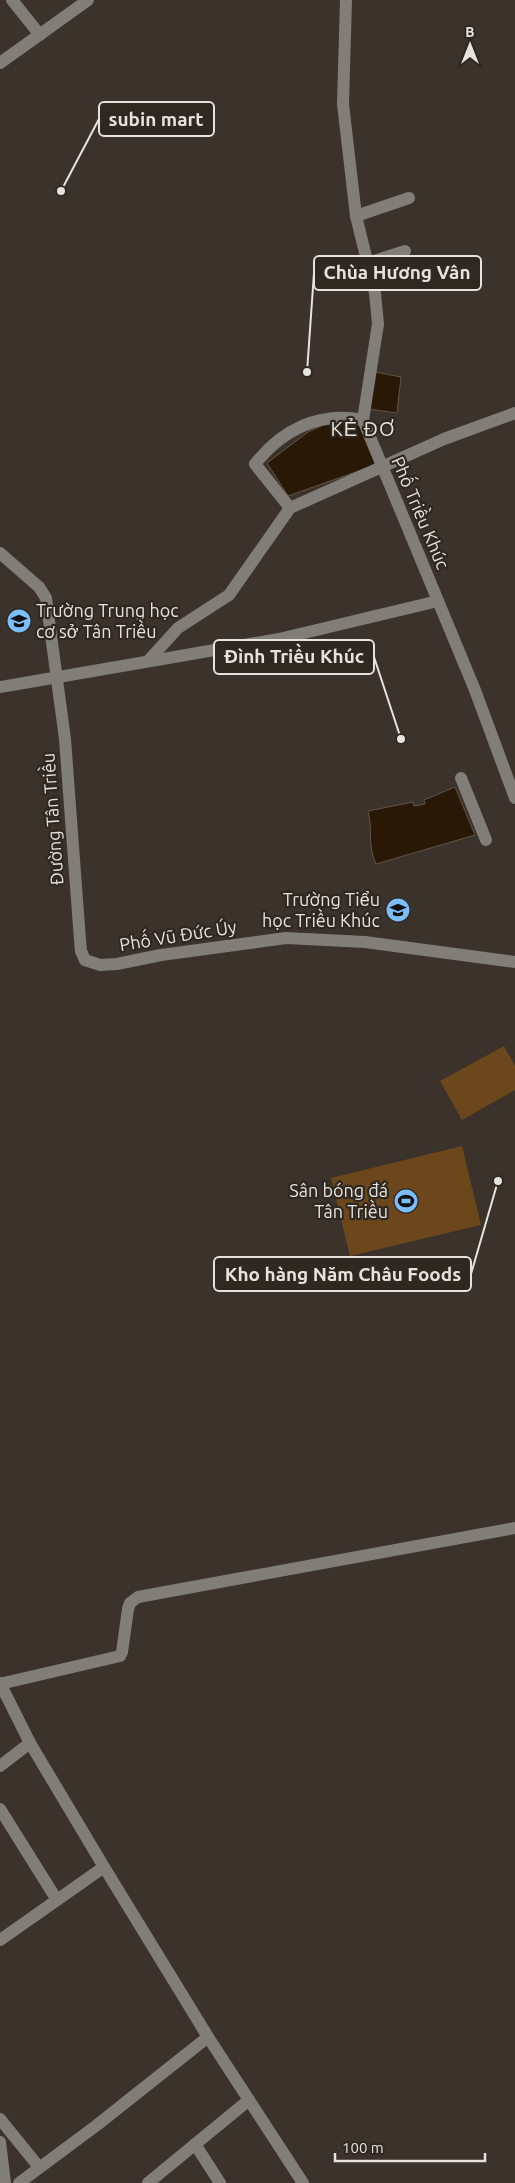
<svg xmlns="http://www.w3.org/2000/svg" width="515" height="2183" font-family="Ubuntu,sans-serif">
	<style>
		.green { fill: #6c471c }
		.water { fill: #291805; stroke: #625546 }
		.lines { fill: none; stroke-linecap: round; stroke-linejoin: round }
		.minor { stroke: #817d79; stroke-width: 12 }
		.labels { text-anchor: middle; stroke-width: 4.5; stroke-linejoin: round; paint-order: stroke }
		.street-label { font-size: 18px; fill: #e6e2dd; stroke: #2f2821 }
		.poi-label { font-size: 18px; fill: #e6e2dd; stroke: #2f2821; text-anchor: end }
		.quarter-label { font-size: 20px; letter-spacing: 1px; fill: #e6e2dd; stroke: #2f2821 }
		.leader { fill: none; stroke: #e6e2dd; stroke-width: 2 }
		.callout-dot { fill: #e6e2dd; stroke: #2f2821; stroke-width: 2 }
		.callout { fill: #2f2821; stroke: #e6e2dd; stroke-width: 2 }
		.callout-label { font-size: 19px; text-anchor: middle; font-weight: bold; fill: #e6e2dd }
	</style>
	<rect width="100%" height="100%" fill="#3a322b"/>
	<g class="green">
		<polygon points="504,1046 515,1066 515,1090 462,1120 440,1081"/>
		<polygon points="462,1146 481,1225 350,1256 331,1178"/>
	</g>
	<g class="water">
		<polygon points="375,372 401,377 397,413 369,409"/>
		<polygon points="362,419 378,464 288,496 267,463 308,432 332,421"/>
		<path d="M 455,787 L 475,835 L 376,864 C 367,844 373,830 368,811 L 413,802 L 414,806 L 425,804 L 424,800 Z"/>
	</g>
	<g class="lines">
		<g class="minor">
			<polyline points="12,0 40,35"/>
			<polyline points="346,0 343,104 356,216 375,293 378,324 363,420 475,690 515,798"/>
			<polyline points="0,63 88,0"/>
			<polyline points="356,216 409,198"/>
			<polyline points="368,263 405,251"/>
			<path d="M 290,508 L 255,464 C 282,430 319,411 363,420"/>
			<polyline points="0,553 39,587 46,598 65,739 80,940 81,951 85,960 100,965 117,964 161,955 286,938 365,942 515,962"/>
			<polyline points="148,661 178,628 229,595 290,508 444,439 515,413"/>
			<polyline points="0,687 279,639 438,601"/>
			<polyline points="461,778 486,840"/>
			<polyline points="0,1683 30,1743 104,1867 208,2037 303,2183"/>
			<polyline points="0,1684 120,1656 122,1652 128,1609 130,1603 138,1597 515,1528"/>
			<polyline points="0,1766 30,1743"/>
			<polyline points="0,1809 57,1900"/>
			<polyline points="0,1940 104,1867"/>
			<polyline points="0,2119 39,2167"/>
			<polyline points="0,2142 5,2183"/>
			<polyline points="195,2144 220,2183"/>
			<polyline points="19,2183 97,2125 208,2037"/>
			<polyline points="148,2183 249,2100"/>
		</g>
	</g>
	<defs>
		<symbol id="school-disc" viewBox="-11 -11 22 22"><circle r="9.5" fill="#7cbef9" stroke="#2f2821"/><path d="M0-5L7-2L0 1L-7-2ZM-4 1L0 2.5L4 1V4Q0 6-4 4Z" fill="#111"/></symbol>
		<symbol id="stadium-disc" viewBox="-11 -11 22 22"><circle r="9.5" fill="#7cbef9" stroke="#2f2821"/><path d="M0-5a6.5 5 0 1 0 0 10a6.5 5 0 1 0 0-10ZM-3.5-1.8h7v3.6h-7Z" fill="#111"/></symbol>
	</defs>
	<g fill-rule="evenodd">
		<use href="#school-disc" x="5" y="607" width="28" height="28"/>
		<use href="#school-disc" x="384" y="896" width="28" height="28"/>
		<use href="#stadium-disc" x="392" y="1187" width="28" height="28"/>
	</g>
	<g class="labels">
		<g class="street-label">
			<text transform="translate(420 513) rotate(67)" y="6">Phố Triều Khúc</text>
			<text transform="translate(53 819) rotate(-94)" y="6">Đường Tân Triều</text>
			<text transform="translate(178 936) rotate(-9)" y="6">Phố Vũ Đức Úy</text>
		</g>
		<g class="poi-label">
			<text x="36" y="617" text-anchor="start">Trường Trung học<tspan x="36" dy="21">cơ sở Tân Triều</tspan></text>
			<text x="380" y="906">Trường Tiểu<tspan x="380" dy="21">học Triều Khúc</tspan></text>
			<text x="388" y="1197">Sân bóng đá<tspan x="388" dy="21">Tân Triều</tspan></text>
		</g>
		<g class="quarter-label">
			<text x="363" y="436">KẺ ĐƠ</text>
		</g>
	</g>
	<path class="leader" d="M61 191L99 119M307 372L314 273M401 739L374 657M498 1181L471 1274"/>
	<g class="callout-dot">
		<circle cx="61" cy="191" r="5"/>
		<circle cx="307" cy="372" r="5"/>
		<circle cx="401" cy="739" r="5"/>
		<circle cx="498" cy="1181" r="5"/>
	</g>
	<g class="callout">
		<rect x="99" y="102" width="115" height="34" rx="5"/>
		<rect x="314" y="256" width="167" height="34" rx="5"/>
		<rect x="214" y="640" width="160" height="34" rx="5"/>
		<rect x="214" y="1257" width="257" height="34" rx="5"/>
	</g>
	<g class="callout-label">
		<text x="156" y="126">subin mart</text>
		<text x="397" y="279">Chùa Hương Vân</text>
		<text x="294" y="663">Đình Triều Khúc</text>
		<text x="343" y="1281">Kho hàng Năm Châu Foods</text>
	</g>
	<g transform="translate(470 45)" stroke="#2f2821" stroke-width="4" paint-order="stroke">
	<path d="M0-4L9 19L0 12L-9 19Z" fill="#e6e2dd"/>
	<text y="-8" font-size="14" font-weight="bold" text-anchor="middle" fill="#e6e2dd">B</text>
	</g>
	<path d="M335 2153v8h150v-8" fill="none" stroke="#e6e2dd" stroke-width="2.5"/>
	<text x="342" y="2153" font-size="15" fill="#e6e2dd" stroke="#2f2821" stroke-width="4" paint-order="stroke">100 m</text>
</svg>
